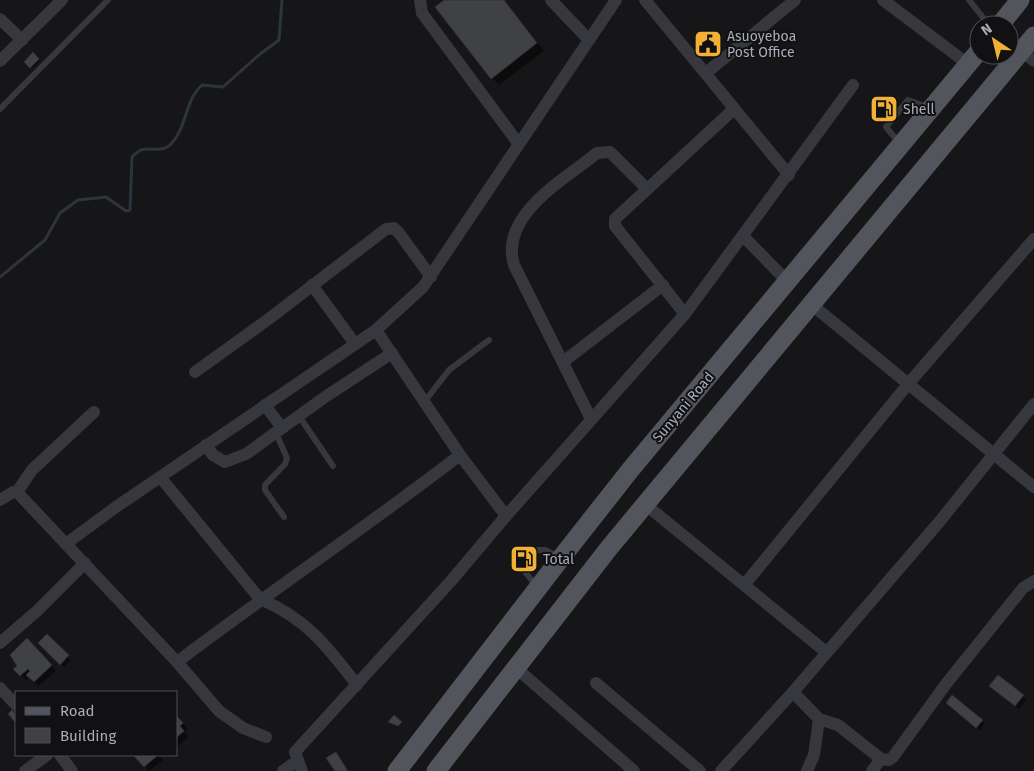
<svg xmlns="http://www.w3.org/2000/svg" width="1034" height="771" font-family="'Fira Sans',sans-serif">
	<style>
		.shadow { fill: #0007 }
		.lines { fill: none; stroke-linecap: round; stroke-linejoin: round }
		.stream { stroke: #2c353c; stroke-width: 3 }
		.building { fill: #404145; stroke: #303034 }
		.service { stroke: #37383d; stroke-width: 6 }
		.minor { stroke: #37383d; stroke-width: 12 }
		.primary { stroke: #53555c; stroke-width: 19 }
		.labels { text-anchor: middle; stroke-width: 4; stroke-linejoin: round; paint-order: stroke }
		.poi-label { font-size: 14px; fill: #a8adb8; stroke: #111113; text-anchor: start }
		.street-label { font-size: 14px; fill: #a8adb8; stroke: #111113 }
	</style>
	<rect width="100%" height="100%" fill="#161618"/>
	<g class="shadow">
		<polygon points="446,0 504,0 544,51 499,85 492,78"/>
		<polygon points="33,54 40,61 32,68 25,62"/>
		<polygon points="47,636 71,660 64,667 40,643"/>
		<polygon points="27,640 56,671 38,686 30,677 26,681 15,669 18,667"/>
		<polygon points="998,677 1026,700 1019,709 994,689"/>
		<polygon points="951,706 982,721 985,724 980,730"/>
		<polygon points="176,716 188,729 184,732 188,737 176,748"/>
		<polygon points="134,755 159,755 163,760 149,771"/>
	</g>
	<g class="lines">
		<path class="stream" d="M 0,277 L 45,240 L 60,213 L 78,200 L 106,197 L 126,211 L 130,210 L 132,157 C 134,155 138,151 141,150 C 151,147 163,153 171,144 C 187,127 185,100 202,85 L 223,87 L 260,54 L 279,40 L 282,0"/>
	</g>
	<g class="building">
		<polygon points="444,0 504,0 537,43 491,79 435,7"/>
		<polygon points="33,52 39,59 30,68 24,62"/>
		<polygon points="47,634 69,655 60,665 38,643"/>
		<polygon points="27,638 52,665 34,682 26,675 30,671 28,669 20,676 13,669 17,666 10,655"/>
		<polygon points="998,675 1024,695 1015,706 989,686"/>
		<polygon points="952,695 983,720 976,728 946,703"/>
		<polygon points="12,710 16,715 15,722 8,714"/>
		<polygon points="176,715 183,723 180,726 184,731 176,738"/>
		<polygon points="394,715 402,722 398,726 388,722"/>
		<polygon points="336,752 348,771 335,771 326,758"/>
		<polygon points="133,755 158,755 144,767"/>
	</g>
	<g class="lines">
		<g class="service">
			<polyline points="969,0 989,25"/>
			<polyline points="0,109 108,0"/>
			<polyline points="900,144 886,127 908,100 930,108"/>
			<polyline points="425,401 449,370 489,340"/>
			<polyline points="299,416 333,466"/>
			<polyline points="276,433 287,458 285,464 265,485 265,490 284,517"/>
			<polyline points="537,587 526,573 525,568 537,550 546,550 560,558"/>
		</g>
		<g class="minor">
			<polyline points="420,0 422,13 518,143"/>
			<polyline points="551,0 589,40"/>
			<polyline points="645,0 789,175"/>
			<polyline points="883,0 968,64"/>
			<polyline points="0,19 22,40"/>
			<polyline points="1022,51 1034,61"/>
			<polyline points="0,61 62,0"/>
			<polyline points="706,73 795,0"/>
			<polyline points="743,236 787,281"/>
			<polyline points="312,285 355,344"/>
			<polyline points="811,304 1034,487"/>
			<polyline points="685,314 615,226 615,219 734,109"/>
			<polyline points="376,330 460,455 506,516"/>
			<polyline points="563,362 663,285"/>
			<polyline points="195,372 270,318 386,229 394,228 399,233 431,277"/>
			<polyline points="265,405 282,428"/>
			<path d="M 591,419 L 514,265 C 499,215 564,180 597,153 L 610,152 L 646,188"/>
			<polyline points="206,445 213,455 225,462 246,454 325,397 392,353"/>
			<path d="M 161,478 L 260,599 C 306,618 328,647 357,685"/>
			<polyline points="17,492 177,662 219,711 243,728 266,737"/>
			<polyline points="0,500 13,492 17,492 32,470 94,412"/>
			<polyline points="646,505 826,652"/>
			<polyline points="67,543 116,507 376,330 423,287 616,0"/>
			<polyline points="745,584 909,383 1034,239"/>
			<polyline points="0,643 37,611 85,563"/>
			<path d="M 177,662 C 271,591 368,526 460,455"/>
			<polyline points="515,667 634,771"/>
			<polyline points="596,683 700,771"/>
			<polyline points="0,688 16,705"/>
			<polyline points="793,692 819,719 814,755 807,771"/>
			<polyline points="819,719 838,725 881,759 889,760 893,757 946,684 1023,588 1034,581"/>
			<polyline points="60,755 72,771"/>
			<polyline points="25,771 47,755"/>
			<polyline points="283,771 297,761"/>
			<polyline points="302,771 295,752 451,581 506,516 685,314 853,85"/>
			<polyline points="721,771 793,692 940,521 1034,404"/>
			<polyline points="872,771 881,759"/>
		</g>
		<g class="primary">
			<polyline points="1000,25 1020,0"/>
			<polyline points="397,771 561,558 631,469 979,51"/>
			<polyline points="436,771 609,548 1034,36"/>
		</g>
	</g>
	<defs>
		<symbol id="civic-square" viewBox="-11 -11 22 22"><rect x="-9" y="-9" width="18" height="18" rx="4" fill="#f2b134" stroke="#111113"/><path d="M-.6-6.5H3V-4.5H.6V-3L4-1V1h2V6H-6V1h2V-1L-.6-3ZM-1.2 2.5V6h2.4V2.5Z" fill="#111"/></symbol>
		<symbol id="fuel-square" viewBox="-11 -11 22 22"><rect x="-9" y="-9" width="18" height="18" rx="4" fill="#f2b134" stroke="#111113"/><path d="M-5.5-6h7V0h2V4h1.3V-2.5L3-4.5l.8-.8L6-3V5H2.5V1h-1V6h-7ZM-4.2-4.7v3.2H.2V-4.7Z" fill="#111"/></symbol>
	</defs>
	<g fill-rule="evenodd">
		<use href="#civic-square" x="692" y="28" width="32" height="32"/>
		<use href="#fuel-square" x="868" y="93" width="32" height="32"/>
		<use href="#fuel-square" x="508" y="543" width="32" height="32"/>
	</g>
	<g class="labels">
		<g class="poi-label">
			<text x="727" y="41">Asuoyeboa<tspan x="727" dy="16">Post Office</tspan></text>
			<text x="903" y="114">Shell</text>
			<text x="543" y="564">Total</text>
		</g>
		<g class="street-label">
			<text transform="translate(683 407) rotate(-50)" y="5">Sunyani Road</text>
		</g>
	</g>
	<rect x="15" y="691" width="162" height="65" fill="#111113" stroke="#4d4f55"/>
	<rect x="25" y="707" width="25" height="8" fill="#53555c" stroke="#4d4f55"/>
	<text x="60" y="716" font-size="15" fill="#a8adb8">Road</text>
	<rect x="25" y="728" width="25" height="15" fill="#404145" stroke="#4d4f55"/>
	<text x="60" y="741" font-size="15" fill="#a8adb8">Building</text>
	<g transform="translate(994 40) rotate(325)"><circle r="24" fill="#111113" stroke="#4d4f55"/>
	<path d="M0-4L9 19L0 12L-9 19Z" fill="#f2b134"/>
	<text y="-8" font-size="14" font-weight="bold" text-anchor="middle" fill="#a8adb8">N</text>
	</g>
</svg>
